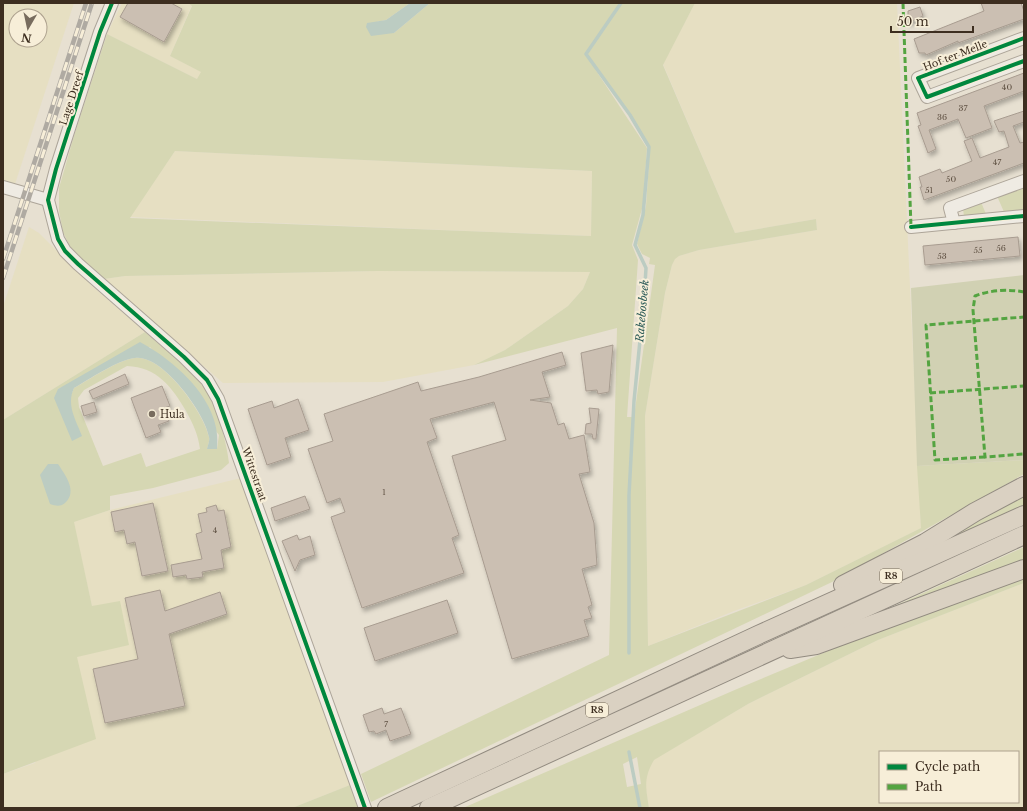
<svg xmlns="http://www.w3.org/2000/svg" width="1027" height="811" font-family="'Libre Baskerville',serif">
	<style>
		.farmland { fill: #e6dfc2; fill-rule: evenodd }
		.green { fill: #d6d7b3; fill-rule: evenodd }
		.cemetery { fill: #d1d1b3 }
		.water { fill: #bcccc2 }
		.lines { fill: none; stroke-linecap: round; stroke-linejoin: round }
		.stream { stroke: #bcccc2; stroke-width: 3.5 }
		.building { fill: #cbbfb2; stroke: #a89c90; filter: url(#shadow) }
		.minor-casing { stroke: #ada599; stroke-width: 14 }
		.highway-casing { stroke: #928b80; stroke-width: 20 }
		.minor { stroke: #efebe3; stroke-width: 12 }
		.highway { stroke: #dad1c2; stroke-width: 18 }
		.rail-casing { stroke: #afaaa2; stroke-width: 4.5 }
		.rail { stroke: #f7eed8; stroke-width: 3; stroke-dasharray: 9; stroke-linecap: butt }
		.quiet { stroke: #54a441; stroke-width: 3; stroke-dasharray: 6 3; stroke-linecap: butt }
		.cycleway-casing { stroke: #f7eed8; stroke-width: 6 }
		.cycleway { stroke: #00873e; stroke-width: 4 }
		.poi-dot { fill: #786c5e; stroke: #f7eed8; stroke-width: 1.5 }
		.labels { text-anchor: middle; stroke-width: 4; stroke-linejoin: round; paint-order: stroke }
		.number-label { font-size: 8px; fill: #605244 }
		.shield { fill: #f7eed8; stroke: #756857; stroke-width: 1 }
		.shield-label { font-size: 9px; font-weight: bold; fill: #3d2e20 }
		.street-label { font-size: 10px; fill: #3d2e20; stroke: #f7eed8 }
		.poi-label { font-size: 10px; fill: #3d2e20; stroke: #f7eed8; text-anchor: start }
		.water-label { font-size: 11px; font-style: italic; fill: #2f5d5a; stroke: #f7eed8 }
	</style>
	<defs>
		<filter id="shadow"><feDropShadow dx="2" dy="3.5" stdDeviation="2" flood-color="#0004"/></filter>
	</defs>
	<rect width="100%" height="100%" fill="#e7e0d1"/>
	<g class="farmland">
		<path d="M 3,3 L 74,3 L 15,184 L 3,180 ZM 16,16 L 40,16 L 40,40 L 16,40 Z"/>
		<polygon points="122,3 188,3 192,5 170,56 202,72 197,79 107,34"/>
		<polygon points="695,3 897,3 921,528 806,585 734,611 648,646 645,416 665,293 672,265 675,258 679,256 699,250 817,230 816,219 735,233 663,64"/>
		<polygon points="175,151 592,171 591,236 130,217"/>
		<polygon points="29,227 39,233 92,286 145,332 3,420 3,307"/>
		<polygon points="377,271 590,272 583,289 568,306 505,350 474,365 383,382 223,383 104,279 125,276"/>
		<polygon points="241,478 350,785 292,808 3,808 3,774 35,763 77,657 92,606 73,522 110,510"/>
		<path d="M 1024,583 L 1024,808 L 649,808 L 645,783 L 646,773 L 653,760 L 748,704 L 878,640 ZM 880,752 L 1018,752 L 1018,802 L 880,802 Z"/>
	</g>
	<g class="green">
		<path d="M 188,3 L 410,3 L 386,20 L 367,24 L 394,33 L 430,3 L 695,3 L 663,65 L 735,233 L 816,219 L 817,230 L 699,250 L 679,256 L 675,259 L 672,265 L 665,293 L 645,416 L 648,646 L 806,585 L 921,528 L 917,466 L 1024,460 L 1024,474 L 832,582 L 371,802 L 361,774 L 609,655 L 617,328 L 474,365 L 505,350 L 568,306 L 583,289 L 590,272 L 377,271 L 125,276 L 104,279 L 81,259 L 70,247 L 63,232 L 59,211 L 59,188 L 74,136 L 107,34 L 197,79 L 201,72 L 170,56 L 192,6 ZM 595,69 L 621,101 L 650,147 L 646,206 L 637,244 L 642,254 L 650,258 L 649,264 L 655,265 L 634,417 L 627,417 L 638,260 L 632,245 L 643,205 L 647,148 ZM 175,151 L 592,171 L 591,236 L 130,218 Z"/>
		<polygon points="1024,186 1024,211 1004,212 997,196"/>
		<polygon points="981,202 986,214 964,216 963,209"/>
		<path d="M 145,332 C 163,348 193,371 206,390 C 217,406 227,444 229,463 L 221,470 L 153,488 L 110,496 L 110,510 L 74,522 L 92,606 L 120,601 L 129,645 L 77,657 L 96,739 L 3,774 L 3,420 ZM 150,347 L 219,435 L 217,449 L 207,449 C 208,445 210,440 209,437 C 204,413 162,354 135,358 C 117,360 91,379 74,388 L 71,395 L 70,405 L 58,389 ZM 127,366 C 157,367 172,387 186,411 C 193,424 198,434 200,449 L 146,467 L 141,453 L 103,466 L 79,407 L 78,398 L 84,390 Z"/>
		<polygon points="1024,493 1024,505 900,562"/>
		<polygon points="1024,547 1024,562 875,615"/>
		<path d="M 1024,576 L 1024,583 L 878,640 L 748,704 L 654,760 C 643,779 646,787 649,808 L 463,808 L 737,689 L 895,623 ZM 637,757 L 641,784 L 627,787 L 623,764 Z"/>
		<polygon points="350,785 358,808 292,808"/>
	</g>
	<polygon class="cemetery" points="1024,275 1024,460 917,466 911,288"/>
	<g class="water">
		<polygon points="410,3 430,3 394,33 371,36 366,27 367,23 386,20"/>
		<path d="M 140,342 C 177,362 223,403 217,449 L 207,449 C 208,445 210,440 209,437 C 205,413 162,354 135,358 C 117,360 90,379 74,388 C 66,405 76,420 82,436 L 72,441 L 54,398 L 58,389 Z"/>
		<path d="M 48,464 L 58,464 C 65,475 78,491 65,503 C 60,507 56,506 50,504 L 40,475 Z"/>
	</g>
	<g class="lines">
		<g class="stream">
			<polyline points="621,3 586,54 630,115 649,147 643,215 635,245 646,268 644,300 634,401 629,495 629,653"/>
			<polyline points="629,752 640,808"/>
		</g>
	</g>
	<g class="building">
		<polygon points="128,3 171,3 182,9 164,42 120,17"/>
		<polygon points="981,3 1021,3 1024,11 1024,19 958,43 958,41 926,55 925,53 919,53 914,39 984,11"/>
		<polygon points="920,7 923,16 908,23 908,11"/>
		<polygon points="1024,73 1024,91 984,106 992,128 966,138 958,119 929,130 936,149 928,153 918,126 921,125 917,113"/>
		<polygon points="1024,111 1024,122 1013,126 1020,143 1024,142 1024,163 924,200 920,187 922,187 919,177 940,169 942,173 972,161 964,141 972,138 980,158 1009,147 1004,131 999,132 994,121"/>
		<polygon points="1018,237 1020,256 925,265 923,246"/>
		<polygon points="613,345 609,392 598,394 597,390 586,391 581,353"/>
		<polygon points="562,352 566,365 542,372 550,397 530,400 551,403 558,425 564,423 569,439 584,435 590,472 579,474 594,523 597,565 582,569 592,605 588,607 592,618 584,620 589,636 512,659 452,456 506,440 494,402 430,419 437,438 427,442 459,535 452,538 464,573 362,608 331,517 345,512 340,498 327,503 308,449 333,441 324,414 418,382 421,391 479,377"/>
		<polygon points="125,374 129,384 93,399 89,391"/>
		<polygon points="162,386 170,406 164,408 169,421 158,425 161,432 146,438 131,398"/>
		<polygon points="298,399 309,430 285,438 291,457 267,465 248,409 272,401 274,408"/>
		<polygon points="94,402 97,412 84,416 81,406"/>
		<polygon points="589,408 599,409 596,439 593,439 592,434 585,434 586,424 591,423"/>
		<polygon points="305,496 310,509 275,521 271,508"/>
		<polygon points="153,503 168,571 142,576 135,542 127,544 124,530 115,532 111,512"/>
		<polygon points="216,505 218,511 224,510 231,547 221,550 224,568 202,572 203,577 187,579 186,575 173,577 171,565 202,559 196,534 202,532 198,514 207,512 206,508"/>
		<polygon points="297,535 299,540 310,536 315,555 300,560 295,571 282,541"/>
		<polygon points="160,590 165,611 220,592 227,614 169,634 185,706 105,723 93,669 138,659 125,598"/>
		<polygon points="447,600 458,633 375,661 364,628"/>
		<polygon points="382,708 384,714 401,708 411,734 390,741 386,730 376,734 374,731 369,732 363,715"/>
	</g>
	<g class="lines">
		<defs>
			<g id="minor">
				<polyline points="112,3 100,32 56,169 48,200 58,239 65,251 78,264 184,357 207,380 218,399 365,808"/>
				<polyline points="1024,38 918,78 927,97 1024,61"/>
				<polyline points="3,187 48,200"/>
				<polyline points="954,223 950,208 1024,181"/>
				<polyline points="911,227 1024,216"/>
			</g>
			<g id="highway">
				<polyline points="843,585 925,543 975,512 1024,486"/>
				<polyline points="790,649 816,645 1024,569"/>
				<polyline points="387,808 758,635 1024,515"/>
				<polyline points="429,808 1024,535"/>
			</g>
		</defs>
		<use href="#minor" class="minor-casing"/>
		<use href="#highway" class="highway-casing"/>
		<use href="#minor" class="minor"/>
		<use href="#highway" class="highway"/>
		<defs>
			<g id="rail">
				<polyline points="3,259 86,3"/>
				<polyline points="3,278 92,3"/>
			</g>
		</defs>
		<use href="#rail" class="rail-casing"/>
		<use href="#rail" class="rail"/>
		<g class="quiet">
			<polyline points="903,3 911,227"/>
			<path d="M 1024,292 C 1009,289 990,290 975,296 L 973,310 L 985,457 L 1024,454"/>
			<polyline points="930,393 1024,386"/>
			<polyline points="985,457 935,460 926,325 1024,317"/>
		</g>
		<defs>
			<g id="cycleway">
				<polyline points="112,3 100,32 56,169 48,200 58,239 65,251 78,264 184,357 207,380 218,399 365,808"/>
				<polyline points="1024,38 918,78 927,97 1024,61"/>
				<polyline points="911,227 1024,216"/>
			</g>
		</defs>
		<use href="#cycleway" class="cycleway-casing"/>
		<use href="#cycleway" class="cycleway"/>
	</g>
	<circle class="poi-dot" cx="152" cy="414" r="4"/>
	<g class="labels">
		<g class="number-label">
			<text x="1007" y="90">40</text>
			<text x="963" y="111">37</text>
			<text x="942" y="120">36</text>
			<text x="997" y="165">47</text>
			<text x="951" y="182">50</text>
			<text x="929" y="193">51</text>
			<text x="1001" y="251">56</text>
			<text x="978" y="253">55</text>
			<text x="942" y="259">53</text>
			<text x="384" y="495">1</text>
			<text x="215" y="533">4</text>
			<text x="386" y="727">7</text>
		</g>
		<g class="shield">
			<rect x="880" y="569" width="22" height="14" rx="3"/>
			<rect x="586" y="703" width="22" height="14" rx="3"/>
		</g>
		<g class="shield-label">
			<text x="891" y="579">R8</text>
			<text x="597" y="713">R8</text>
		</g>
		<g class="street-label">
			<text transform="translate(955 55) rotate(-21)" y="4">Hof ter Melle</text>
			<text transform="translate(71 98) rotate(-72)" y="4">Lage Dreef</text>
			<text transform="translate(255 474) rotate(71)" y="4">Wittestraat</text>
		</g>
		<g class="poi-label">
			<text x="160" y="418">Hula</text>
		</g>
		<g class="water-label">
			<text transform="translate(642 311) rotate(-85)" y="4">Rakebosbeek</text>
		</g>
	</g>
	<rect width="1027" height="811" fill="none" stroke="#3d2e20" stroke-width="8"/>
	<rect x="879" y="751" width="140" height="52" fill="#f7eed8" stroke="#ada18e"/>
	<rect x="887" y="764" width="20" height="6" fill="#00873e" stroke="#ada18e"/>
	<text x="915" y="771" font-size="12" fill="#3d2e20">Cycle path</text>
	<rect x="887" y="784" width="20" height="6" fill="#54a441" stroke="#ada18e"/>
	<text x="915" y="791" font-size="12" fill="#3d2e20">Path</text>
	<g transform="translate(28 28) rotate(189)"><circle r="19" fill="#f7eed8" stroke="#ada18e"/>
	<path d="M0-3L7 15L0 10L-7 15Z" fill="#786c5e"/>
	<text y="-6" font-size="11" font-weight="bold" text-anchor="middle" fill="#3d2e20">N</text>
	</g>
	<path d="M891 26v6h82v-6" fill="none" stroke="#3d2e20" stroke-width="2"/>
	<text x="897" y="26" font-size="12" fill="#3d2e20" stroke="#f7eed8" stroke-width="3" paint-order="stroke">50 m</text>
</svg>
